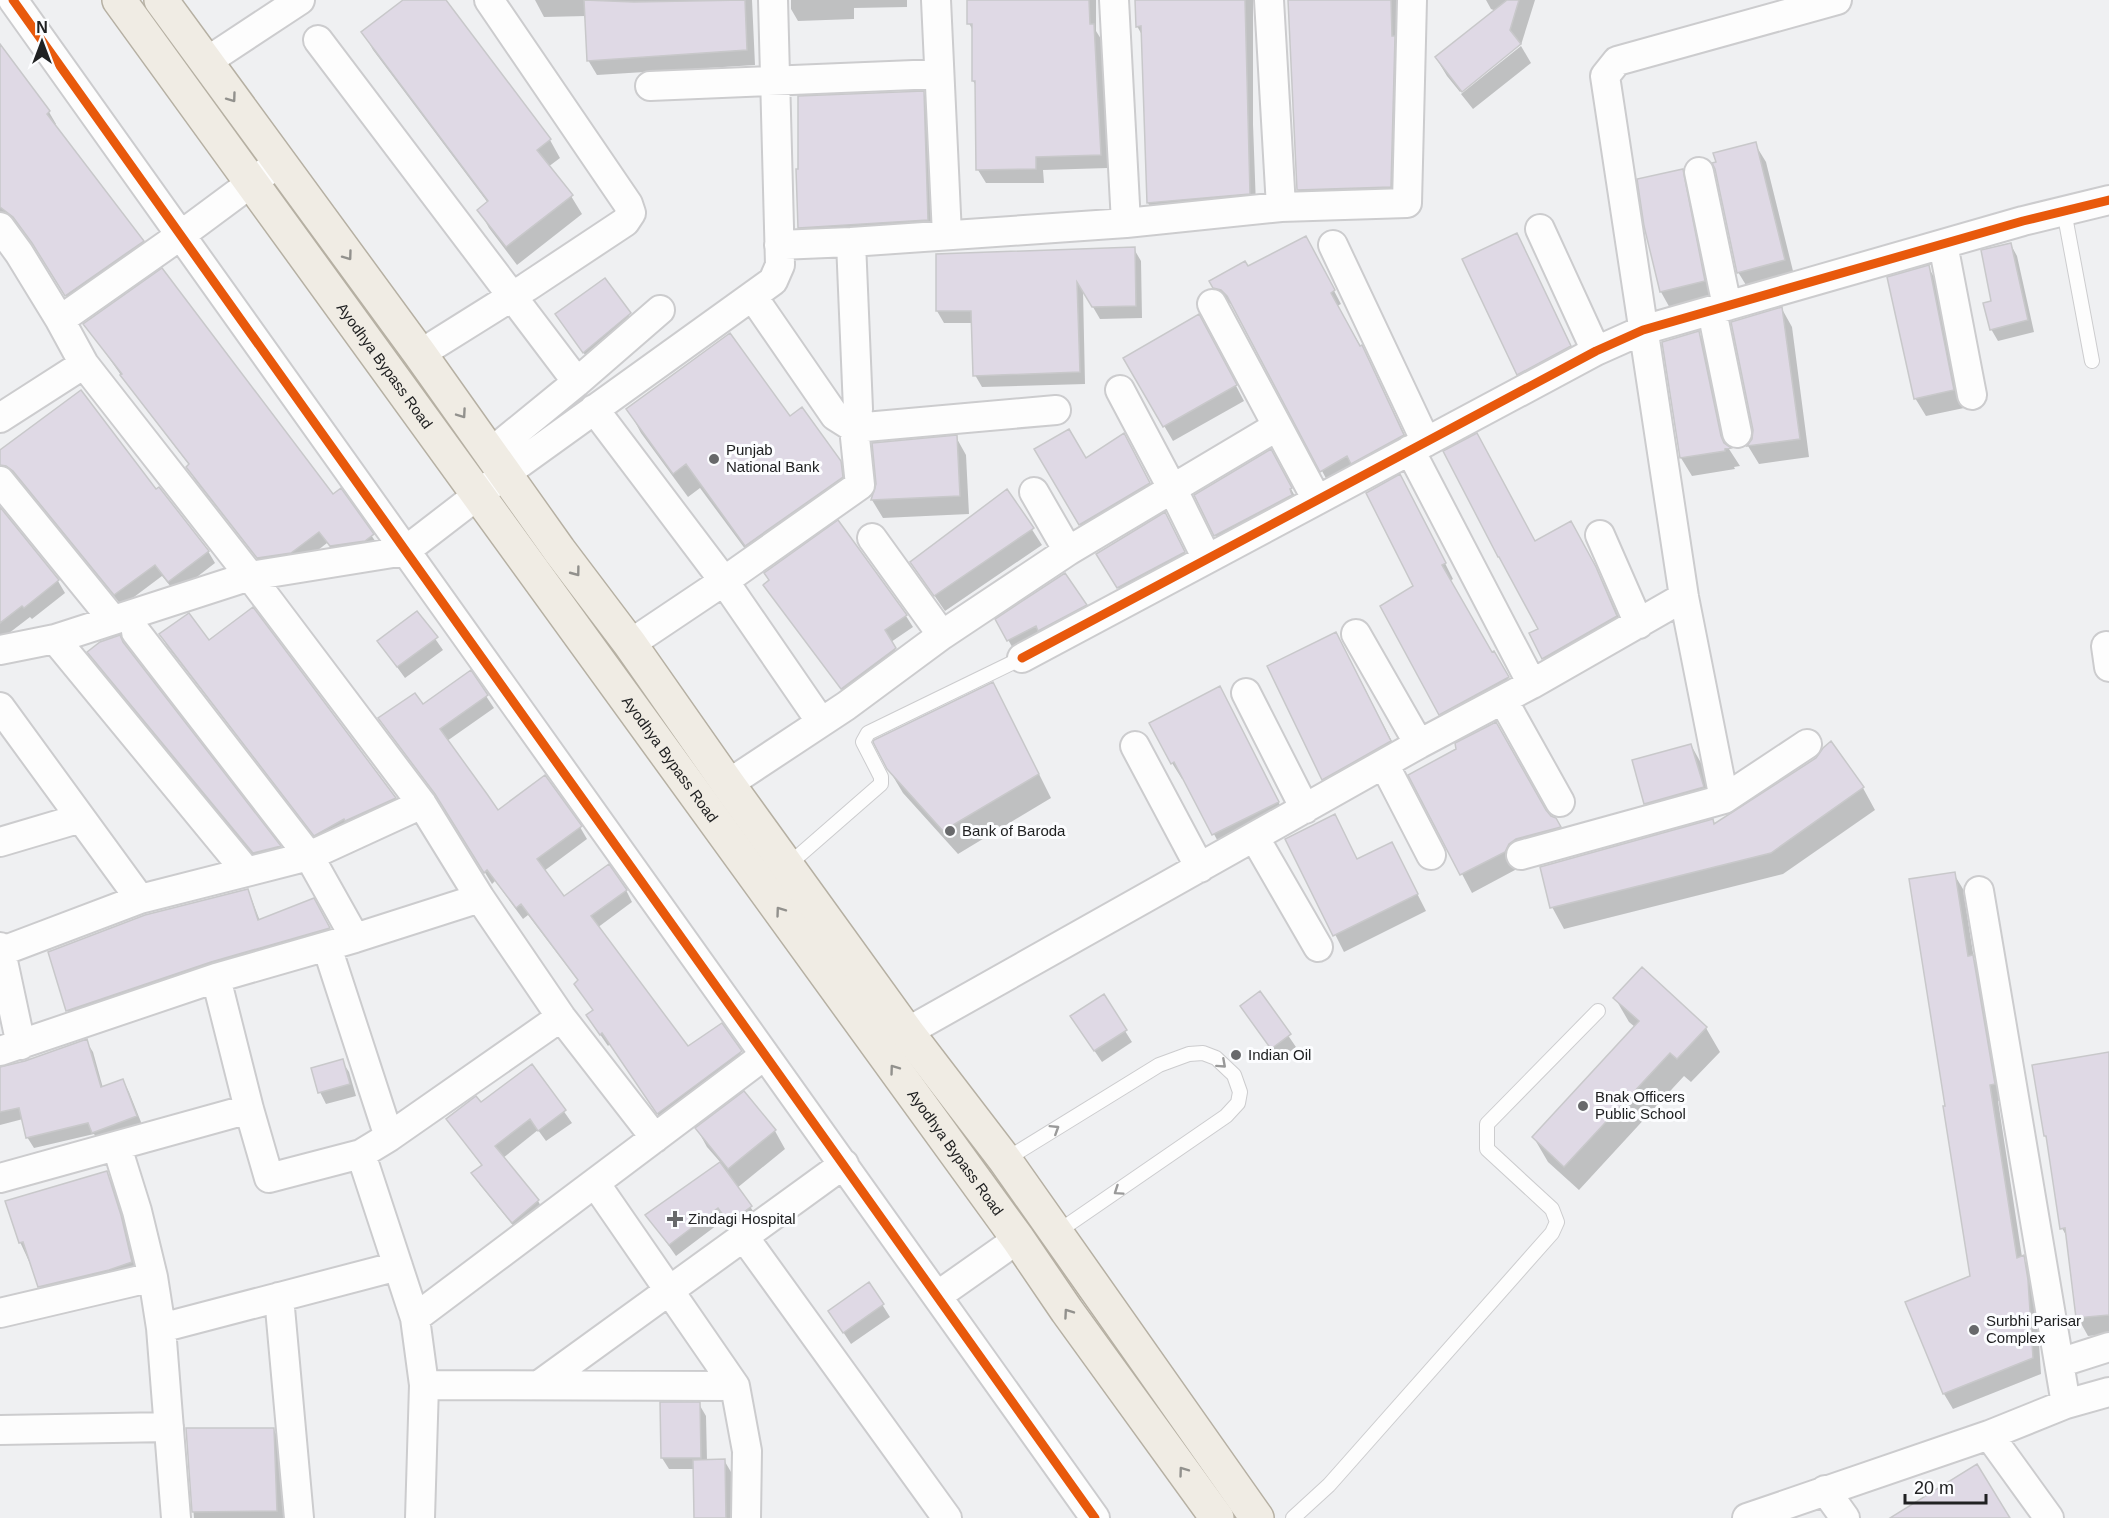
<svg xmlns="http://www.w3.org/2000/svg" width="2109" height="1518" viewBox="0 0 2109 1518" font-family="Arial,sans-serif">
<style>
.shadow{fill:#0003}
.building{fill:#dfd9e5;stroke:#c8c8ca;stroke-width:1.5}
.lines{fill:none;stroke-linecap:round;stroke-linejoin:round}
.lane-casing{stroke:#ccccce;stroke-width:16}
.street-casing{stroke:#ccccce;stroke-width:32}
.primary-casing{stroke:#b6b0a3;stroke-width:36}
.lane{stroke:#fdfdfd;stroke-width:14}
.street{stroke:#fdfdfd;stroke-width:28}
.primary{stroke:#f0ece4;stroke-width:33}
.cycleway-casing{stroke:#fcfdff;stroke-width:13}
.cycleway{stroke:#e8590c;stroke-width:9}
.oneway{stroke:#92918d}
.oneway2{stroke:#9a9a9a}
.poi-dot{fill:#68696b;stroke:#fcfdff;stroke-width:2}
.labels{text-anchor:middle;stroke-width:6;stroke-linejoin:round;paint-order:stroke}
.street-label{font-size:15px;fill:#202122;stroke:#fcfdff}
.poi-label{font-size:15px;fill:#202122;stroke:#fcfdff;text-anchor:start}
</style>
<rect width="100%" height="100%" fill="#eff0f2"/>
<path class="shadow" d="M406,0H444L550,140L560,158L548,167L571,196L582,214L517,265L489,228L479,210L488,203L373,50L363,32Z
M535,0H752L755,65L597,75L588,60L586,16L544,17Z
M791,0H907V7L854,8V19L798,21L791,9Z
M968,0H1096V31L1101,39L1108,168L1043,170L1044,183H986L978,170L977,87L973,81V31L969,23Z
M1137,0H1253V124L1256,206L1156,215L1148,203L1142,35L1137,26Z
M1289,0H1398L1400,91L1397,200L1305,202L1298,190Z
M1486,0H1535L1521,45V43L1460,92L1447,76L1436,58L1496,11L1491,9Z
M0,45L49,112L56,124L54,125L143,242L150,253L73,307L42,256L22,229L14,223L0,224Z
M1521,46L1531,63L1473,109L1461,94Z
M923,93L931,107L936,234L808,242L799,227Z
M1755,144L1766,162L1795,279L1749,290L1738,272L1717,163Z
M1682,171L1693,189L1714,299L1671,310L1661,292Z
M1517,235L1580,364L1529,392L1518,374Z
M2011,245L2017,256L2034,332L1998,341L1991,329L1993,302Z
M1134,249L1141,261L1142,318L1100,319L1083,290L1085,384L982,387L975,375L973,323H944L937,311V256Z
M1313,251L1341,304L1337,306L1369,360L1411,448L1329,484L1235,308L1230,303L1223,301L1212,282L1248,268Z
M1928,267L1939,285L1964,408L1926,416L1915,398Z
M605,280L636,326L591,363L564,326Z
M1782,309L1792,327L1809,457L1759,464L1748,446L1754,439Z
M85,324L333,496L340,490L380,548L339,559L327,543L299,565L266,570L195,480L188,468L190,466L130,388Z
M1207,331L1244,401L1173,441L1125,359Z
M1699,333L1709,351L1729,449L1740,466L1734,467L1735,469L1692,476L1681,458L1664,343Z
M628,409L790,418L840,462L854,487L760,569L700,488L688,497L641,433Z
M956,437L966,455L969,514L883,518L872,500L878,484Z
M1131,447L1156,495L1087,536L1036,450L1085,460Z
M0,452L156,491L208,551L215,563L176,593L162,576L122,606L21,482L14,477L0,478Z
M1277,463L1297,500L1222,547L1196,496Z
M1007,491L1042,545L945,611L912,563Z
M1409,492L1453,579L1450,581L1491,654L1493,653L1517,694L1449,730L1440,714Z
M0,510L58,581L65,593L32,619L30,617L0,640Z
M1172,526L1191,564L1125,599L1098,554Z
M1579,538L1604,584L1625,631L1552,673L1531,634L1540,630L1535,543Z
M765,585L906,616L913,627L891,642L902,661L849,700Z
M1085,606L1092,617L1015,652L997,620Z
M253,609L395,798L402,810L322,846L167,646L161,635L209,642Z
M417,613L443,650L405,678L378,641Z
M126,648L279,847L286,858L261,865L96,664L89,653Z
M1346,652L1401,759L1333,797L1323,779Z
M470,672L494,708L447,741L498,812L580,827L587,839L544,871L564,898L626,890L632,902L597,928L687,1048L721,1025L748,1064L665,1125L610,1044L608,1046L595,1027L594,1011L576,984L579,982L528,915L523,919L495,881L492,884L444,806L380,718L422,706Z
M1229,704L1287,819L1223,851L1184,778L1182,779L1172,763Z
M1006,708L1051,798L958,854L903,793L888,768Z
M1831,743L1863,788L1875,810L1783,874L1564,929L1552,907L1715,826L1817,759Z
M1691,745L1701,763L1713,806L1656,821L1646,803Z
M1410,775L1545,812L1555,819L1570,845L1519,862L1515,870L1472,893Z
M1287,839L1357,861L1400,860L1426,911L1344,952Z
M1954,874L1963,889L1974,959L1981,972L2003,1100L1998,1101L2022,1257L2032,1273L2036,1297L2041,1374L1953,1409L1944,1394L1907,1303L1971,1277L1947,1107Z
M247,890L252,900L260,921L313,900L334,938L73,1020L68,1011L50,952Z
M1259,993L1296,1047L1279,1060L1249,1018Z
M1615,998L1706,1028L1720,1052L1691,1082L1684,1076L1579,1190L1548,1162L1534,1138L1635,1027L1629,1022Z
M1079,1028L1125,1031L1132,1042L1102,1062Z
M86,1041L93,1052L103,1088L123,1080L129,1092L143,1127L100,1143L94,1134L34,1148L27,1137L23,1119L0,1125V1071Z
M2109,1053V1334L2088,1336L2078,1318L2068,1239L2062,1228L2048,1141L2045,1136Z
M342,1061L349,1072L356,1096L326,1104L320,1092Z
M532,1066L572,1123L546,1141L538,1130L503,1158L538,1201L545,1213L520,1234L480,1185L473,1173L482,1166L448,1120L480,1104Z
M697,1129L775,1131L785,1149L737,1188L758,1218L737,1234L725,1219L676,1256L647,1215L721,1163L707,1147Z
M106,1172L113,1184L127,1229L138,1274L46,1298L20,1242Z
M869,1284L890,1317L851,1344L830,1312Z
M699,1404L706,1416L707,1461L724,1460L731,1472L732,1518H696L695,1469H669L662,1458Z
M187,1429H273L283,1445L285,1518H194Z"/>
<path class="building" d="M403,0H446L551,139L537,150L573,195L506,247L477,210L488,201L361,32Z
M584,0L634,2L745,0L747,50L587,61Z
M967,0H1089L1090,24H1094L1101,155L1036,157V169L976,170L975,81H972V24H967Z
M1135,0H1245L1250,194L1147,203L1141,26L1136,27Z
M1288,0H1391L1392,36H1395L1391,187L1297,190Z
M1507,0H1519L1510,30L1521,44L1462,92L1435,57Z
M0,44L50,111L47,114L144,241L65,296L32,243L13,217L0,207Z
M924,91L928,220L798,228L796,169H798V96Z
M1756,142L1785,260L1737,273L1715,169L1712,163L1716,162L1713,153Z
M1683,169L1705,281L1660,292L1644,226L1637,179Z
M1517,233L1571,346L1517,375L1462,259Z
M1306,236L1335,290L1331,293L1360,346L1362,345L1404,435L1351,464L1347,456L1320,472L1227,296L1221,290L1213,288L1209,281L1245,261L1248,266Z
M2011,243L2028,320L1990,330L1983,303L1991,301L1981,250Z
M1135,247L1136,306L1092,307L1077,282L1080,372L973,376L971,311H936V254Z
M1929,265L1954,390L1914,399L1887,277Z
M162,268L333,494L341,488L374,534L365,541L330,546L319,532L291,553L257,558L186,467L189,464L120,375L122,374L83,324Z
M605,278L631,313L583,353L555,314Z
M1782,307L1800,439L1747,446L1752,439L1753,430L1731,322Z
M1199,314L1237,385L1163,427L1123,358Z
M1699,331L1721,436L1724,443L1731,448L1725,449V451L1680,458L1662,342Z
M730,333L790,416L802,407L841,461L843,477L745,546L686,464L673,474L626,409Z
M81,390L156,489L159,487L209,551L168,582L155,565L114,595L13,471L6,466L0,465V450Z
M1069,429L1086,458L1124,433L1150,483L1079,525L1034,449Z
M1477,433L1535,541L1571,521L1596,567L1617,616L1542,659L1529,633L1538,629L1499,557H1498L1443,451Z
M957,435L960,496L871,500L876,484L872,443Z
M1271,449L1292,488L1290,489L1292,495L1214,536L1194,495Z
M1400,474L1446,563L1442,565L1492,652L1494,651L1509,677L1439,715L1380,606L1413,586L1366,493Z
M1007,489L1034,528L934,596L910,562Z
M0,507L59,580L24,608L22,606L0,623Z
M1165,512L1185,552L1117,588L1096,554Z
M838,520L907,615L885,630L896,648L841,689L763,585L769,580L764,573Z
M1065,573L1087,605L1038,631L1036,626L1007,641L995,619Z
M253,607L396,798L345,821L344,819L314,836L159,634L189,613L209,640Z
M417,611L438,637L397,667L377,641Z
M1336,632L1391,741L1322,780L1267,666Z
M120,635L123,642L281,846L253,853L87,652L100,642Z
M471,670L488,695L440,729L487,794L498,810L545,775L582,826L537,859L564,896L609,864L627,890L591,916L688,1046L722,1023L742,1051L657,1114L602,1033L600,1035L586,1015L593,1010L574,984L578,980L521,904L516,908L487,870L484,873L435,794L378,718L415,693L423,704Z
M993,682L1039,774L943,831L887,769L873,742L874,740Z
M1220,686L1279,802L1212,835L1174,762L1171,764L1149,723Z
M1496,722L1546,810L1551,816L1556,818L1561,827L1516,839L1509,844L1505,852L1460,875L1408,775L1456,749L1455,743Z
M1831,741L1864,787L1771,853L1550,908L1540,867L1713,819L1714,824L1816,758L1823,748Z
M1691,744L1704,787L1644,804L1632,760Z
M1335,814L1357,859L1392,842L1418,894L1333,936L1285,839Z
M1955,872L1968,956L1973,955L1995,1084L1990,1085L2017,1258L2024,1255L2028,1280L2033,1358L1943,1394L1905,1302L1970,1276L1943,1106H1945L1909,879Z
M248,889L258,920L314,898L330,928L211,962L66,1011L48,952L145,915Z
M1642,967L1707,1027L1677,1059L1670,1053L1564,1167L1532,1137L1639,1021L1613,998Z
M1260,991L1291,1034L1271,1049L1240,1006Z
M1104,994L1127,1030L1094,1051L1070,1016Z
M87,1039L101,1087L123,1079L137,1116L92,1133L88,1123L26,1138L19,1108L0,1112V1067L25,1061Z
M2109,1052V1315L2076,1318L2065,1228L2060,1229L2046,1136H2044L2032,1065Z
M343,1059L350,1084L318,1093L311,1068Z
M532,1064L566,1110L538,1131L530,1119L495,1146L539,1200L512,1223L471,1173L482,1165L446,1119L476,1096L481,1102Z
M744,1091L776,1130L728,1169L695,1128Z
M720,1162L752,1206L729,1223L718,1208L669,1245L645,1215Z
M107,1171L121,1215L132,1262L109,1270L38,1287L23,1242L19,1243L5,1201Z
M869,1282L884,1304L843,1333L828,1311Z
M660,1402H700L701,1458H661Z
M186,1428H274L277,1511L192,1512Z
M725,1459L726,1518H694L693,1460Z
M1977,1464L2010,1518H1890Z"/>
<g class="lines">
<defs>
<path id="lane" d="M2064,211L2092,361
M787,866L881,784V777L863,742L868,733L1022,658
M1005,1160L1159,1065L1189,1054L1203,1053L1216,1058L1234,1075L1240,1092L1238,1103L1226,1116L1056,1233
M1293,1518L1329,1485L1552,1233L1557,1222L1552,1209L1487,1149V1124L1598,1011"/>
<path id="street" d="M13,0L1095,1518
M936,0L947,235
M1114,0L1126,223
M1269,0L1281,207
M318,40L577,382
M206,62L300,0
M650,86L938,74
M1699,172L1727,306
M0,227L19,253L60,320L84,364L250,576L422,804L480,898L561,1017L655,1138
M1540,229L1596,351
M851,242L858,409L854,428L1056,410
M1943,244L1972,395
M779,245L851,242L1126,223L1281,207L1407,203L1412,0
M1333,245L1426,442
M1212,304L1317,500
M1712,311L1737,433
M60,320L181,235L270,169
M420,354L527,287L625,222L631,213L628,204L489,0
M1120,390L1172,488L1207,559
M594,409L724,581L821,722
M0,418L84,364
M1410,450L1532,684
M490,453L577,382L660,310
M0,481L113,620
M1034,492L1068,551
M1600,535L1639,624
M872,538L942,635
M136,632L309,856L355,938
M1356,634L1419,744
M55,639L246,871
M630,644L724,581L860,485L854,428L835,416L753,297
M2106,646L2109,667
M0,650L55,639L250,576L405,551L505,474L773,281L780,265L773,0
M1022,658L1596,351L1643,330L2023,221L2109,200
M1246,693L1305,809
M1503,700L1560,802
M0,707L140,899
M1135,746L1200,868
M1384,764L1431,855
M728,784L846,706L942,635L1068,551L1276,427
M1724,799L1684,597L1605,76L1617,61L1837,0
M1255,838L1318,947
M0,842L81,818
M1521,855L1724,799L1807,744
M1979,891L2066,1404
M0,947L21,1045
M327,947L389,1137
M0,952L140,899L309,856L422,804
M216,978L249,1109L269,1178L361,1154L389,1137L561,1017
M907,1032L1419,744L1532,684L1684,597
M0,1051L216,978L355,938L480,898
M117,1147L137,1211L153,1277L161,1328L176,1518
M361,1154L415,1318L424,1385L420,1518
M0,1178L249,1109
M595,1183L735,1386L747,1451L746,1518
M744,1237L947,1518
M937,1296L1018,1239
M279,1297L299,1518
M0,1313L153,1277
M415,1318L765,1055
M161,1328L398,1266
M2059,1363L2109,1347
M424,1385L735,1386
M539,1385L844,1164
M0,1430L169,1427
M1989,1435L2049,1518
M1825,1490L1845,1518
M1747,1518L1989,1435L2066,1404L2109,1392"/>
<g id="primary">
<path id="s1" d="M119,0L1018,1239L1067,1311L1217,1518"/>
<path d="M161,0L420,354L559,550L630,644L728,784L907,1032L1005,1160L1257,1518"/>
</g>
</defs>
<use href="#lane" class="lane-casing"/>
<use href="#street" class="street-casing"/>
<use href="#primary" class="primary-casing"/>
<use href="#lane" class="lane"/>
<use href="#street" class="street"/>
<use href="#primary" class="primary"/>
<defs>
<path id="cycleway" d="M13,0L1095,1518
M1022,658L1596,351L1643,330L2023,221L2109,200"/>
</defs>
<use href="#cycleway" class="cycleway-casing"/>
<use href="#cycleway" class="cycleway"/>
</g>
<defs><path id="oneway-chevron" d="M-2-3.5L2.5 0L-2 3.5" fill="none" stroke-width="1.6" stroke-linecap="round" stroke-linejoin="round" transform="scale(1.5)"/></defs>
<g class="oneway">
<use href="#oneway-chevron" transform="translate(232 98) rotate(54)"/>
<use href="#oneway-chevron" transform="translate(348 256) rotate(54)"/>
<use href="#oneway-chevron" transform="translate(462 414) rotate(55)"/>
<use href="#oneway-chevron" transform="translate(576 572) rotate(53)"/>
<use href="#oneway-chevron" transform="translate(780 911) rotate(-126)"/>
<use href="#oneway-chevron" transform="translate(894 1069) rotate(-126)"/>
<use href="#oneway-chevron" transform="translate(1068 1313) rotate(-125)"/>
<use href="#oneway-chevron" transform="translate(1183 1471) rotate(-126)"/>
</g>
<g class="oneway2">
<use href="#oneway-chevron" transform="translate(1222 1064) rotate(42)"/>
<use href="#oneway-chevron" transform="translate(1055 1129) rotate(-32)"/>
<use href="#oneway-chevron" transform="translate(1118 1191) rotate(146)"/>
</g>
<g class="poi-dot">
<circle cx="714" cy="459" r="6"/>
<circle cx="950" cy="831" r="6"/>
<circle cx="1236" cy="1055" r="6"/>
<circle cx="1583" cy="1106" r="6"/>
<path d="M672 1210h6v6h6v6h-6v6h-6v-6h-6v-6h6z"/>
<circle cx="1974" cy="1330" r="6"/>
</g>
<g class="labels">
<g class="street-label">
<text dy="5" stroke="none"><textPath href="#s1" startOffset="452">Ayodhya Bypass Road</textPath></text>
<text dy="5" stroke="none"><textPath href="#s1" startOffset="938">Ayodhya Bypass Road</textPath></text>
<text dy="5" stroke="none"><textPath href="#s1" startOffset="1424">Ayodhya Bypass Road</textPath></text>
</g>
<g class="poi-label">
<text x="726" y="455">Punjab<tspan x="726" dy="17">National Bank</tspan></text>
<text x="962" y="836">Bank of Baroda</text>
<text x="1248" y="1060">Indian Oil</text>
<text x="1595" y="1102">Bnak Officers<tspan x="1595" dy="17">Public School</tspan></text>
<text x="688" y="1224">Zindagi Hospital</text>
<text x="1986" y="1326">Surbhi Parisar<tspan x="1986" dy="17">Complex</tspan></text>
</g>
</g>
<g transform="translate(42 42)" stroke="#fcfdff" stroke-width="4.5" paint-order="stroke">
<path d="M0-4.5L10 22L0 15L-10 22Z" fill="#202122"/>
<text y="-9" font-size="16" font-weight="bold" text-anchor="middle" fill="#202122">N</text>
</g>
<path d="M1905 1494v9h81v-9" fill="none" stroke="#202122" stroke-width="3"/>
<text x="1914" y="1494" font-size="18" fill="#202122" stroke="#fcfdff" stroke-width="4.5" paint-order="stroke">20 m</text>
</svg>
